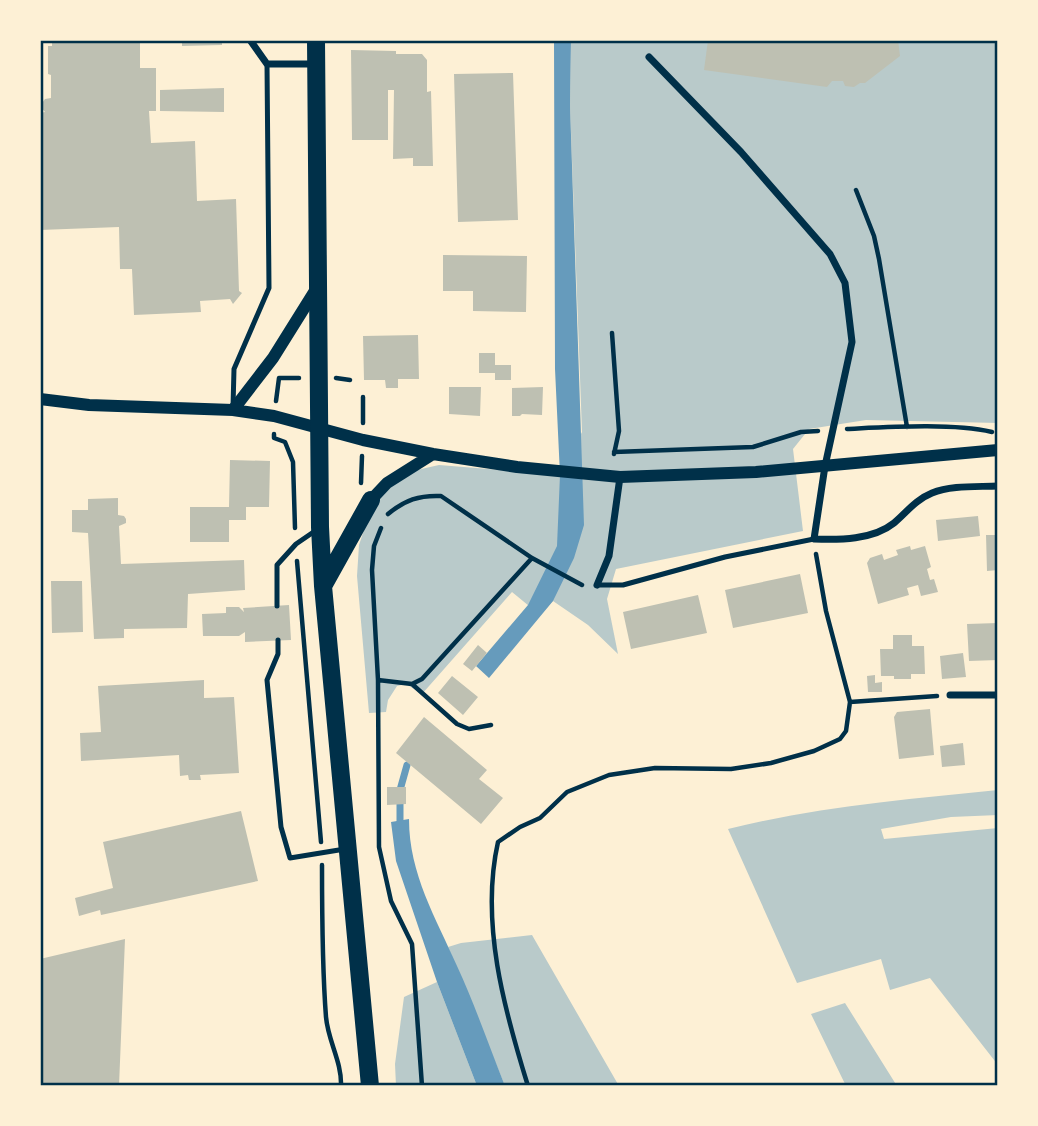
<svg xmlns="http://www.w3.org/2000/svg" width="1038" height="1126" viewBox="0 0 1038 1126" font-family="Jost,sans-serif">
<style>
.green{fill:#b9caca}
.water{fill:#669bbc}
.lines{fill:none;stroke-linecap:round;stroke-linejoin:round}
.stream{stroke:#669bbc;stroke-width:7}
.building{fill:#bec0b2}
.path{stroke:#003049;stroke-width:4.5}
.service{stroke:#003049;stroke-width:5}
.minor{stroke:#003049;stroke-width:7}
.tertiary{stroke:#003049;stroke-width:12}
.primary{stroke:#003049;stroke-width:18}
.neatline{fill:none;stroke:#003049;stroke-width:2.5}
</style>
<rect width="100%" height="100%" fill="#fdf0d5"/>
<path class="green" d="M571,40H998V423L866,420L809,429L793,449L803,531L616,569L607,599L618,654L588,625L553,601L540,615L512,592L422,694L406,684L397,686L388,700L386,712L369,713L357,576L359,545L369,515L383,494L397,480L417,470L439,465L560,475L582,432L570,105Z
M998,790V815L951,817L881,829L884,839L998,828V1065L930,978L890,990L881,959L797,983L728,829C816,807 908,799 998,790Z
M532,935L619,1086H505L448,947L461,943Z
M437,982L477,1086H396L395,1064L404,997Z
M845,1003L897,1086H846L811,1014Z"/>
<path class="water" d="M554,40H571L570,105L584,525L574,558L553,601L489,678L476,666L528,605L557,546L560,475L555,369Z
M409,819C409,874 436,918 457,966C475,1005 489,1046 505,1086H477L437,982L396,861L391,822Z"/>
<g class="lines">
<path class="stream" d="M400,829V790L407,765"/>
</g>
<path class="building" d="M52,40H140V68H156V111H149L151,143L195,141L197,201L236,199L239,291L242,293L233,304L230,299L200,301L201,312L134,315L132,269H120L119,227L40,230V113L45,112L40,106L45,99L51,98V75L48,74V46H52Z
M182,40H222V45L182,46Z
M708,40H898L900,56L865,83H860L854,87L845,86L843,81H832L827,87L704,70Z
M351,50L396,51V54H422L427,60V92L431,91L433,166H413V158L393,159L394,90H388V140H352Z
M513,73L518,220L458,222L454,74Z
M224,88V112L160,111V90Z
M443,255L527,256L526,312L473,311V291H443Z
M418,335L419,379H398V388H386L385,380H364L363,336Z
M479,353H495V365H511V380H495V373H479Z
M449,387H481L480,416L449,414Z
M543,387L542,415L522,414L520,416H512V388Z
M230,460L270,461L269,507H246V520H229V542H190V507H229Z
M118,498V515L124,516L126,519V523L119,526L121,564L244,560L245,590L188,594L187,628L124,629V638L94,639L88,533L72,532V510H88V499Z
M978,516L980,536L938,541L936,520Z
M986,535H998V570L987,571Z
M910,546L911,550L925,546L931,567L927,569L930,580L934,579L938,592L921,596L918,585L907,588L909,595L878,604L867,563L870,558L882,554L884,560L898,555L896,550Z
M800,574L808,613L733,628L725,590Z
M51,581H82L83,632L52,633Z
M698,595L707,633L631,649L623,612Z
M289,605L291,640L245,642V632L239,636H203L202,614L226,613V607H239L244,612L243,608Z
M998,623V660L969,661L967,624Z
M893,635H912V646H924L925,674H911V679H894V676H881L880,649H893Z
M478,645L487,653L472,671L463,664Z
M963,653L966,677L942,679L940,656Z
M875,675V683L882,682V692H868L867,676Z
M452,676L478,697L463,715L438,693Z
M204,680V698L234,697L239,773L200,775L201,780H189L188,775L180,776L179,755L81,761L80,733L101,732L98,686Z
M930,709L934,755L899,759L894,717L897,712Z
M424,717L487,770L479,779L503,798L481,824L396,753Z
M963,743L965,765L942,767L940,746Z
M387,787H406V804L387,805Z
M241,811L258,881L101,915L100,910L79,916L75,898L113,888L103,842Z
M125,939L119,1086H40V959Z"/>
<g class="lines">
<path class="path" d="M856,190L874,236L879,259L907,427
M612,333L619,431L614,454
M280,378H299
M336,378L350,380
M363,397V423
M276,401L279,378
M847,429C890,427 952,423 992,432
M274,434V438L285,442L293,462L295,528
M614,452L753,447L801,432L818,431
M361,483L362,456
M388,514C405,500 419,495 441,496L532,558L582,585
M381,528L374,546L372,570L378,680L379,847L391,901L412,944L422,1086
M297,561L321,842
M378,680L412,684L457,724L469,729L491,725
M412,684L422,679L532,558
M850,702L937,696
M322,865C322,916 322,966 326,1017C328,1041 342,1062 341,1086
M528,1086C504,1009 480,922 498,842L520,827L540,818L567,792L609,775L655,768L731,769L771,763L814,751L840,739L846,731L850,702L826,611L816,554"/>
<path class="service" d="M233,407L234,369L269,288L267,64
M597,585H623L725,557L814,539
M277,606V565L296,544L315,531
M278,640V654L267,680L281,827L290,858L345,849"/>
<path class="minor" d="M250,40L267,64H315
M649,57L741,152L830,254L845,283L852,342L825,466L814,539C839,540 873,540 894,523C907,512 915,500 932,493C951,485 977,487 998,486
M597,585L609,556L620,477
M950,695H998"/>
<path class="tertiary" d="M40,399L89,405L233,410L274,416L363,440L433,454L517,467L620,477L756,472L998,450
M233,410L273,358L318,286
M371,500L387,483L433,454"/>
<path class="primary" d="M316,40L320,527L323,586L370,1086
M323,586L371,500"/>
</g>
<rect width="1038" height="1126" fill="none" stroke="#fdf0d5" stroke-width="84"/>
<rect x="42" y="42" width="954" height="1042" class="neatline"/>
</svg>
